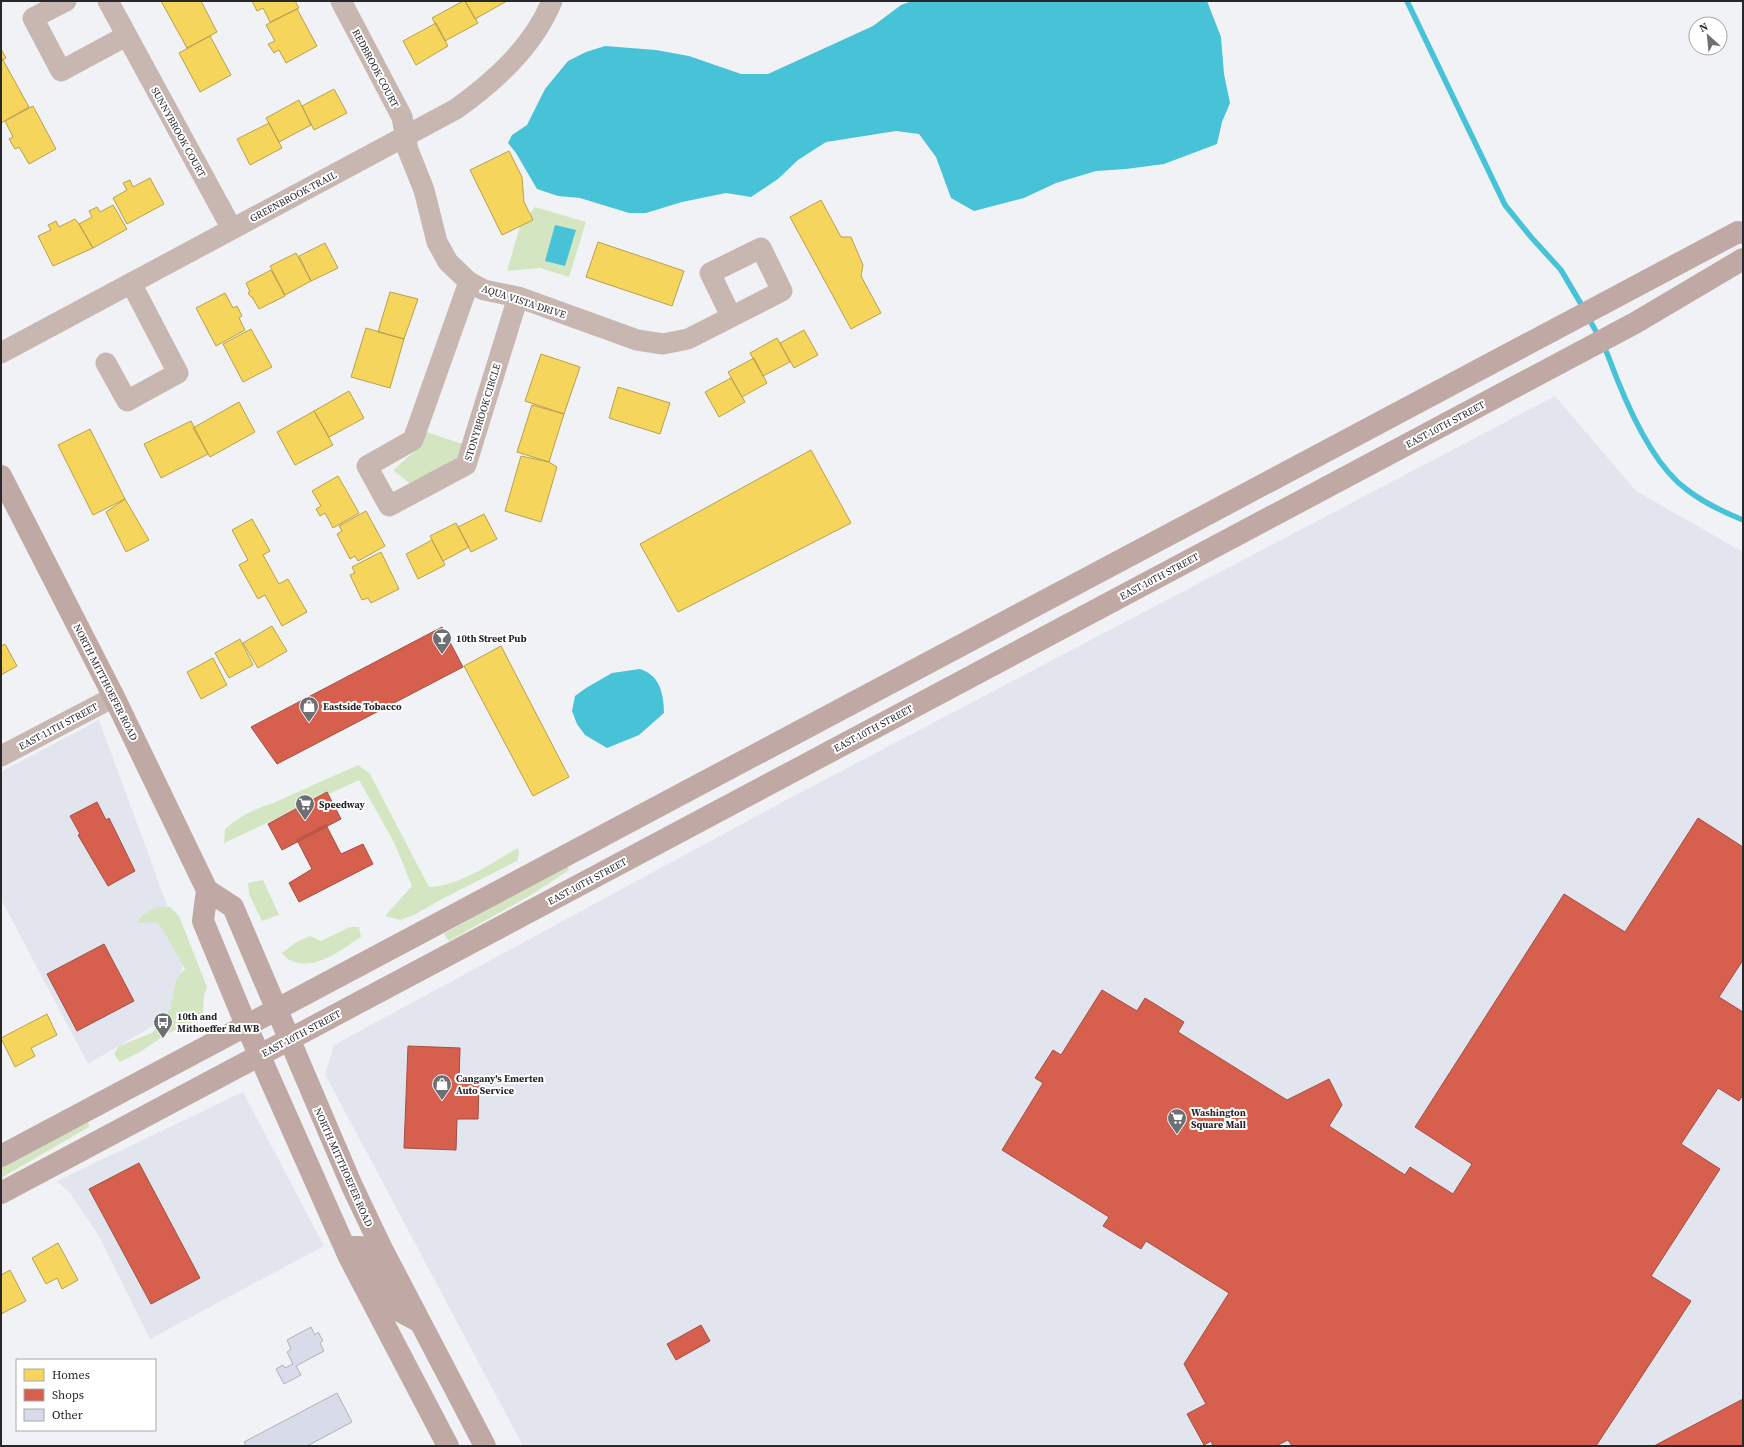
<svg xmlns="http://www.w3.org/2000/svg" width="1744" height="1447" viewBox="0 0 1744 1447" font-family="'Source Serif 4',serif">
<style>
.built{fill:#e2e4ee}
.green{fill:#d4e6c1}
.water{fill:#48c2d6}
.homes{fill:#f6d55c;stroke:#b8a14d}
.shops{fill:#d6604d;stroke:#a24f43}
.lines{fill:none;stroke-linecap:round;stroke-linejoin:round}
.stream{stroke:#48c2d6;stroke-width:5.5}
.building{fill:#d8dbe9;stroke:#b1b2b5}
.street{stroke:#c8b6b1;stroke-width:21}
.secondary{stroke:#c0a9a4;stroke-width:22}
.labels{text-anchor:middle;stroke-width:4;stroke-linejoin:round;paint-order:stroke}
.street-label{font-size:10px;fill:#28282b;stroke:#fff}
.poi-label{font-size:10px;font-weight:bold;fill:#28282b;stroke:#fff;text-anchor:start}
</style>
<rect width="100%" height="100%" fill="#f1f2f6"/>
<path class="built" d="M1555,396L1636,491L1743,552V1446H523L325,1074L334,1045L790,798Z
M99,720L185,954L173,1014L88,1064L1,899V772Z
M243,1092L324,1246L150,1339L99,1236L70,1193L57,1181Z"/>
<path class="green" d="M535,207L586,222L569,277L540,268L507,271L520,226Z
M426,432L463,444L464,451L428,485L410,484L393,470L421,446Z
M358,765L370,774L429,887C458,887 493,862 518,848L519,854L517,861L442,899L414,915L400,920L385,916L412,886L394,842L359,780L224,843L225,829C239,817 253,809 271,804Z
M567,865L569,870L531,895L449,941L444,934Z
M263,880L279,915L262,921L249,894L248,883Z
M158,907H170L179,916L207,987L204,996L203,1012L190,1025L168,1033L140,1052L120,1062L114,1054L119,1046L152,1033L165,1017L170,1009L176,980L185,969L162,928L156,922L136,923L144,914Z
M350,927H359L361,937C342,949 316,971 292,961C288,960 285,956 282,953L295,943L310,936L321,941Z
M88,1119L89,1127L1,1178V1166Z"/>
<path class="water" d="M912,1H1207L1221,37L1224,74L1230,103L1222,122L1217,144L1164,164L1126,169L1096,171L1056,183L1024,198L974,211L951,198L936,157L919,134L896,131L826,142L798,160L778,179L751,197L726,193L682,202L646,213H629L580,198L558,196L537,189L516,153L508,143L512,135L527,125L545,89L568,61L586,52L605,46L656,50L689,56L741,74H768L873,26L901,5Z
M555,225L576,230L565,266L545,261Z
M640,669C643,670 648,672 651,675C662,683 664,701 664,713L639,735L607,748L585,735L577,724L572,711L575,696L586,688L612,673Z"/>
<path class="homes" d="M161,1H201L217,32L187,48Z
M252,1H295L299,8L270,22L263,8L257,11Z
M463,1H465L478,23L445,41L432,18Z
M465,1H507L475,19Z
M297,9L317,46L286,63L279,50L274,53L268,44L275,41L266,25Z
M436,23L448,46L416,65L403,41Z
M210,36L231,75L200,92L179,53Z
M1,49L6,58L1,61Z
M3,60L29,107L1,123V61Z
M334,89L347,113L314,130L302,106Z
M299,100L311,125L279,142L266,118Z
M33,106L56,149L29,164L19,147L15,149L9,139L13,137L5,121Z
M269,123L282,148L250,165L237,139Z
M509,151L522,177L524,202L533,220L502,235L470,170Z
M150,178L164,204L127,224L113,198L127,190L123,183L130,180L133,187Z
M821,200L841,237H851L863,265L861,276L881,313L851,329L790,217Z
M113,205L127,229L93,248L79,224L92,217L89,211L97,207L100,212Z
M75,219L79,224L93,248L53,266L38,236L51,230L48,225L56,221L59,227Z
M598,242L684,271L672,306L586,277Z
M325,243L338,268L311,281L299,256Z
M296,253L311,281L285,295L270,266Z
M271,270L285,296L259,309L252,297H251L248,293L250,292L246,283Z
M390,292L418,299L404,339L378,332Z
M225,293L233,308L237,306L242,316L239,318L245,330L216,346L196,308Z
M366,328L404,339L390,388L351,377Z
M251,329L272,367L243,382L223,344Z
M804,330L818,355L794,368L780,343Z
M777,338L790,362L763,376L750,353Z
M541,354L580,367L564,414L525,401Z
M754,358L767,383L742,397L728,372Z
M731,378L745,402L719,417L705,392Z
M618,387L670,403L660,434L609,418Z
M349,391L364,418L329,437L314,411Z
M239,402L255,432L210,457L193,428Z
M532,405L564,414L549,462L517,452Z
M314,411L333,445L295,465L277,432Z
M191,421L208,454L161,478L144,444Z
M90,429L125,499L93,515L58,445Z
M811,450L851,523L678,612L640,544Z
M521,456L549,462L557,467L541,522L505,511Z
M338,476L359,513L333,528L325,513L320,516L316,509L321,506L312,491Z
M125,499L149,540L126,552L106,512Z
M366,511L385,546L358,561L355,556L350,559L337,534L342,531L339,526Z
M484,514L497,539L471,552L458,527Z
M252,519L270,551L263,555L279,584L288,579L307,612L282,626L265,595L258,599L239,565L248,560L232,530Z
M456,523L469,547L443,561L430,536Z
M432,540L445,565L418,579L406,554Z
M381,552L399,589L371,603L368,598L362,600L350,575L355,573L352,567Z
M272,626L287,651L258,668L243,643Z
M240,639L253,665L229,678L215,653Z
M5,644L17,666L1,675V646Z
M501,646L569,777L533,796L464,666Z
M213,658L227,685L201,699L187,672Z
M47,1014L57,1035L31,1048L35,1056L15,1067L1,1038Z
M58,1243L78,1280L62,1289L57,1278L46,1284L32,1258Z
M10,1270L26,1301L1,1314V1275Z"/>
<path class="shops" d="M442,627L463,667L277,764L251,727Z
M327,792L341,819L282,850L268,824Z
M97,802L106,820L109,818L135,871L108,886L78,835L80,834L70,816Z
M1698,818L1743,847V960L1719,997L1743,1012V1095L1739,1101L1718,1088L1681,1144L1720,1169L1651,1276L1691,1301L1596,1446H1292L1288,1440L1276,1446H1213L1211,1441L1204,1445L1187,1414L1206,1404L1184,1364L1229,1293L1146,1241L1141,1249L1103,1226L1109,1217L1002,1150L1043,1083L1035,1078L1053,1050L1061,1055L1102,990L1137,1011L1145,998L1184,1022L1178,1032L1287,1100L1329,1079L1342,1105L1329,1126L1405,1175L1410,1167L1453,1194L1472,1164L1415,1127L1564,894L1625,932Z
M326,825L341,854L363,844L373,864L299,902L289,883L312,869L297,840Z
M104,944L134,1001L77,1031L47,974Z
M408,1046L460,1048L459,1082L479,1083L478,1119H457L456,1150L404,1148Z
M139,1163L200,1278L151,1304L89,1189Z
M701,1325L710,1341L676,1360L667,1344Z
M1743,1399V1446H1654Z"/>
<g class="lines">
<path class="stream" d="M1407,1L1505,205L1531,237L1561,270L1584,309
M1588,317L1599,337
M1603,345C1609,356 1612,367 1617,379C1631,414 1656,467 1686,489C1704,503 1723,512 1743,520"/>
</g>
<path class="building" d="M311,1327L315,1335L318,1332L323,1341L320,1343L324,1351L296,1366L301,1375L284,1384L276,1369L283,1365L285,1368L293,1364L287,1352L291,1349L287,1340Z
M337,1393L352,1422L307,1446H246L244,1442Z"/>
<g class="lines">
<path class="street" d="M66,1L33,18L61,71L126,36
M108,1L232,229
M341,1L402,117L408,150L424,190L437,242L448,262L469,282L484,290L518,297L637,340L663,344L688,339L782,291L761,248L710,273L731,316
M469,282L413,440L367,466L389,506L466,465L518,297
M1,353L456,109C495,81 533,47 552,1
M106,363L127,401L178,373L131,283
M1,756L114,697"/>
<path class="secondary" d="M1,476L114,697L207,890L233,907L352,1186L381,1247L485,1446
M207,890L203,921L246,1025L349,1257L448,1446
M1,1156L1738,232L1743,233
M1,1193L1635,323L1743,259
M346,1250L352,1247H360L366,1253L396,1309L420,1322"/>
</g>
<defs>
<symbol id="bar-pin" viewBox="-11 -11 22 30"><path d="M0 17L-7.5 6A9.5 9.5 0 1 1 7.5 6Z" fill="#6e6f72" stroke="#fff"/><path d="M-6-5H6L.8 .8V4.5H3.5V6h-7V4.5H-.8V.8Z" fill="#fff"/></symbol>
<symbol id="shop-pin" viewBox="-11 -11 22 30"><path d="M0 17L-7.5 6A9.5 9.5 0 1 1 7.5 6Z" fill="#6e6f72" stroke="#fff"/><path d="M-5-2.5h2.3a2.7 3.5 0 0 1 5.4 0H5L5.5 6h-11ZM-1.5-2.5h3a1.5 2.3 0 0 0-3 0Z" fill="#fff"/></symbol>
<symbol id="supermarket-pin" viewBox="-11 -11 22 30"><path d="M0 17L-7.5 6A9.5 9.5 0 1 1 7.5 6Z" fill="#6e6f72" stroke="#fff"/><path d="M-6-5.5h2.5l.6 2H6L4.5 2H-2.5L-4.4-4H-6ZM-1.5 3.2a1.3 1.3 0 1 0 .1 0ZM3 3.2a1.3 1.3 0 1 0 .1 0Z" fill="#fff"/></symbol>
<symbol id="bus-pin" viewBox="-11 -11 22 30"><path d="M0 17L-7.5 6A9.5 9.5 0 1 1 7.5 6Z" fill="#6e6f72" stroke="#fff"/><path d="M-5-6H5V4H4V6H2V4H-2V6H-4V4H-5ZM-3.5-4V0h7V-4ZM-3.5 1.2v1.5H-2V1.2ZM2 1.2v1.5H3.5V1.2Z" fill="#fff"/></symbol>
</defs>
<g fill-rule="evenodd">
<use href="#bar-pin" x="431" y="627" width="22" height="30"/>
<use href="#shop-pin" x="298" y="695" width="22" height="30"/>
<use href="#supermarket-pin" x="294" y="793" width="22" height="30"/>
<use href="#bus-pin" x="152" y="1011" width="22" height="30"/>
<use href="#shop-pin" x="431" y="1073" width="22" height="30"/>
<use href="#supermarket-pin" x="1166" y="1107" width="22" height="30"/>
</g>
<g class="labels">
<g class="street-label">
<text transform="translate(376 68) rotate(62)" y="4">REDBROOK COURT</text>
<text transform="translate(179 132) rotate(61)" y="4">SUNNYBROOK COURT</text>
<text transform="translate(293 196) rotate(-28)" y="4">GREENBROOK TRAIL</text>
<text transform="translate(524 301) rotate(18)" y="4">AQUA VISTA DRIVE</text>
<text transform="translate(482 412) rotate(-73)" y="4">STONYBROOK CIRCLE</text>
<text transform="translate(1445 424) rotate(-28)" y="4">EAST 10TH STREET</text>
<text transform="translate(1159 576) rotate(-28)" y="4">EAST 10TH STREET</text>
<text transform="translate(106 682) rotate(63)" y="4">NORTH MITTHOEFER ROAD</text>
<text transform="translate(58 726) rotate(-28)" y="4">EAST 11TH STREET</text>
<text transform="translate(873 728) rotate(-28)" y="4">EAST 10TH STREET</text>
<text transform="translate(587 881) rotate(-28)" y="4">EAST 10TH STREET</text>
<text transform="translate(301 1033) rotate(-28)" y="4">EAST 10TH STREET</text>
<text transform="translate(344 1167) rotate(66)" y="4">NORTH MITTHOEFER ROAD</text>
</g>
<g class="poi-label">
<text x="456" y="642">10th Street Pub</text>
<text x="323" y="710">Eastside Tobacco</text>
<text x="319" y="808">Speedway</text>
<text x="177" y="1020">10th and<tspan x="177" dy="12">Mithoeffer Rd WB</tspan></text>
<text x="456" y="1082">Cangany's Emerten<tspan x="456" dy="12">Auto Service</tspan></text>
<text x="1191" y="1116">Washington<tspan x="1191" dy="12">Square Mall</tspan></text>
</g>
</g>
<rect width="1744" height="1447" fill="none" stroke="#28282b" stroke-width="4"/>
<rect x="16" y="1359" width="140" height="72" fill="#ffffff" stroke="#a9a9aa"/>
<rect x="24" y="1369" width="20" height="12" fill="#f6d55c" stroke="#a9a9aa"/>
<text x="52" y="1379" font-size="12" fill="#28282b">Homes</text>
<rect x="24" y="1389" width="20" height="12" fill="#d6604d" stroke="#a9a9aa"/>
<text x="52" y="1399" font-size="12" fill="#28282b">Shops</text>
<rect x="24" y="1409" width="20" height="12" fill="#d8dbe9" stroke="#a9a9aa"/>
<text x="52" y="1419" font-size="12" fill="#28282b">Other</text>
<g transform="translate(1708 36) rotate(333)"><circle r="19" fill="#ffffff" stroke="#a9a9aa"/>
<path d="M0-3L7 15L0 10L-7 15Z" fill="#6e6f72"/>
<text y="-6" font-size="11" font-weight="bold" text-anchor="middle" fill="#28282b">N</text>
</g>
</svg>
